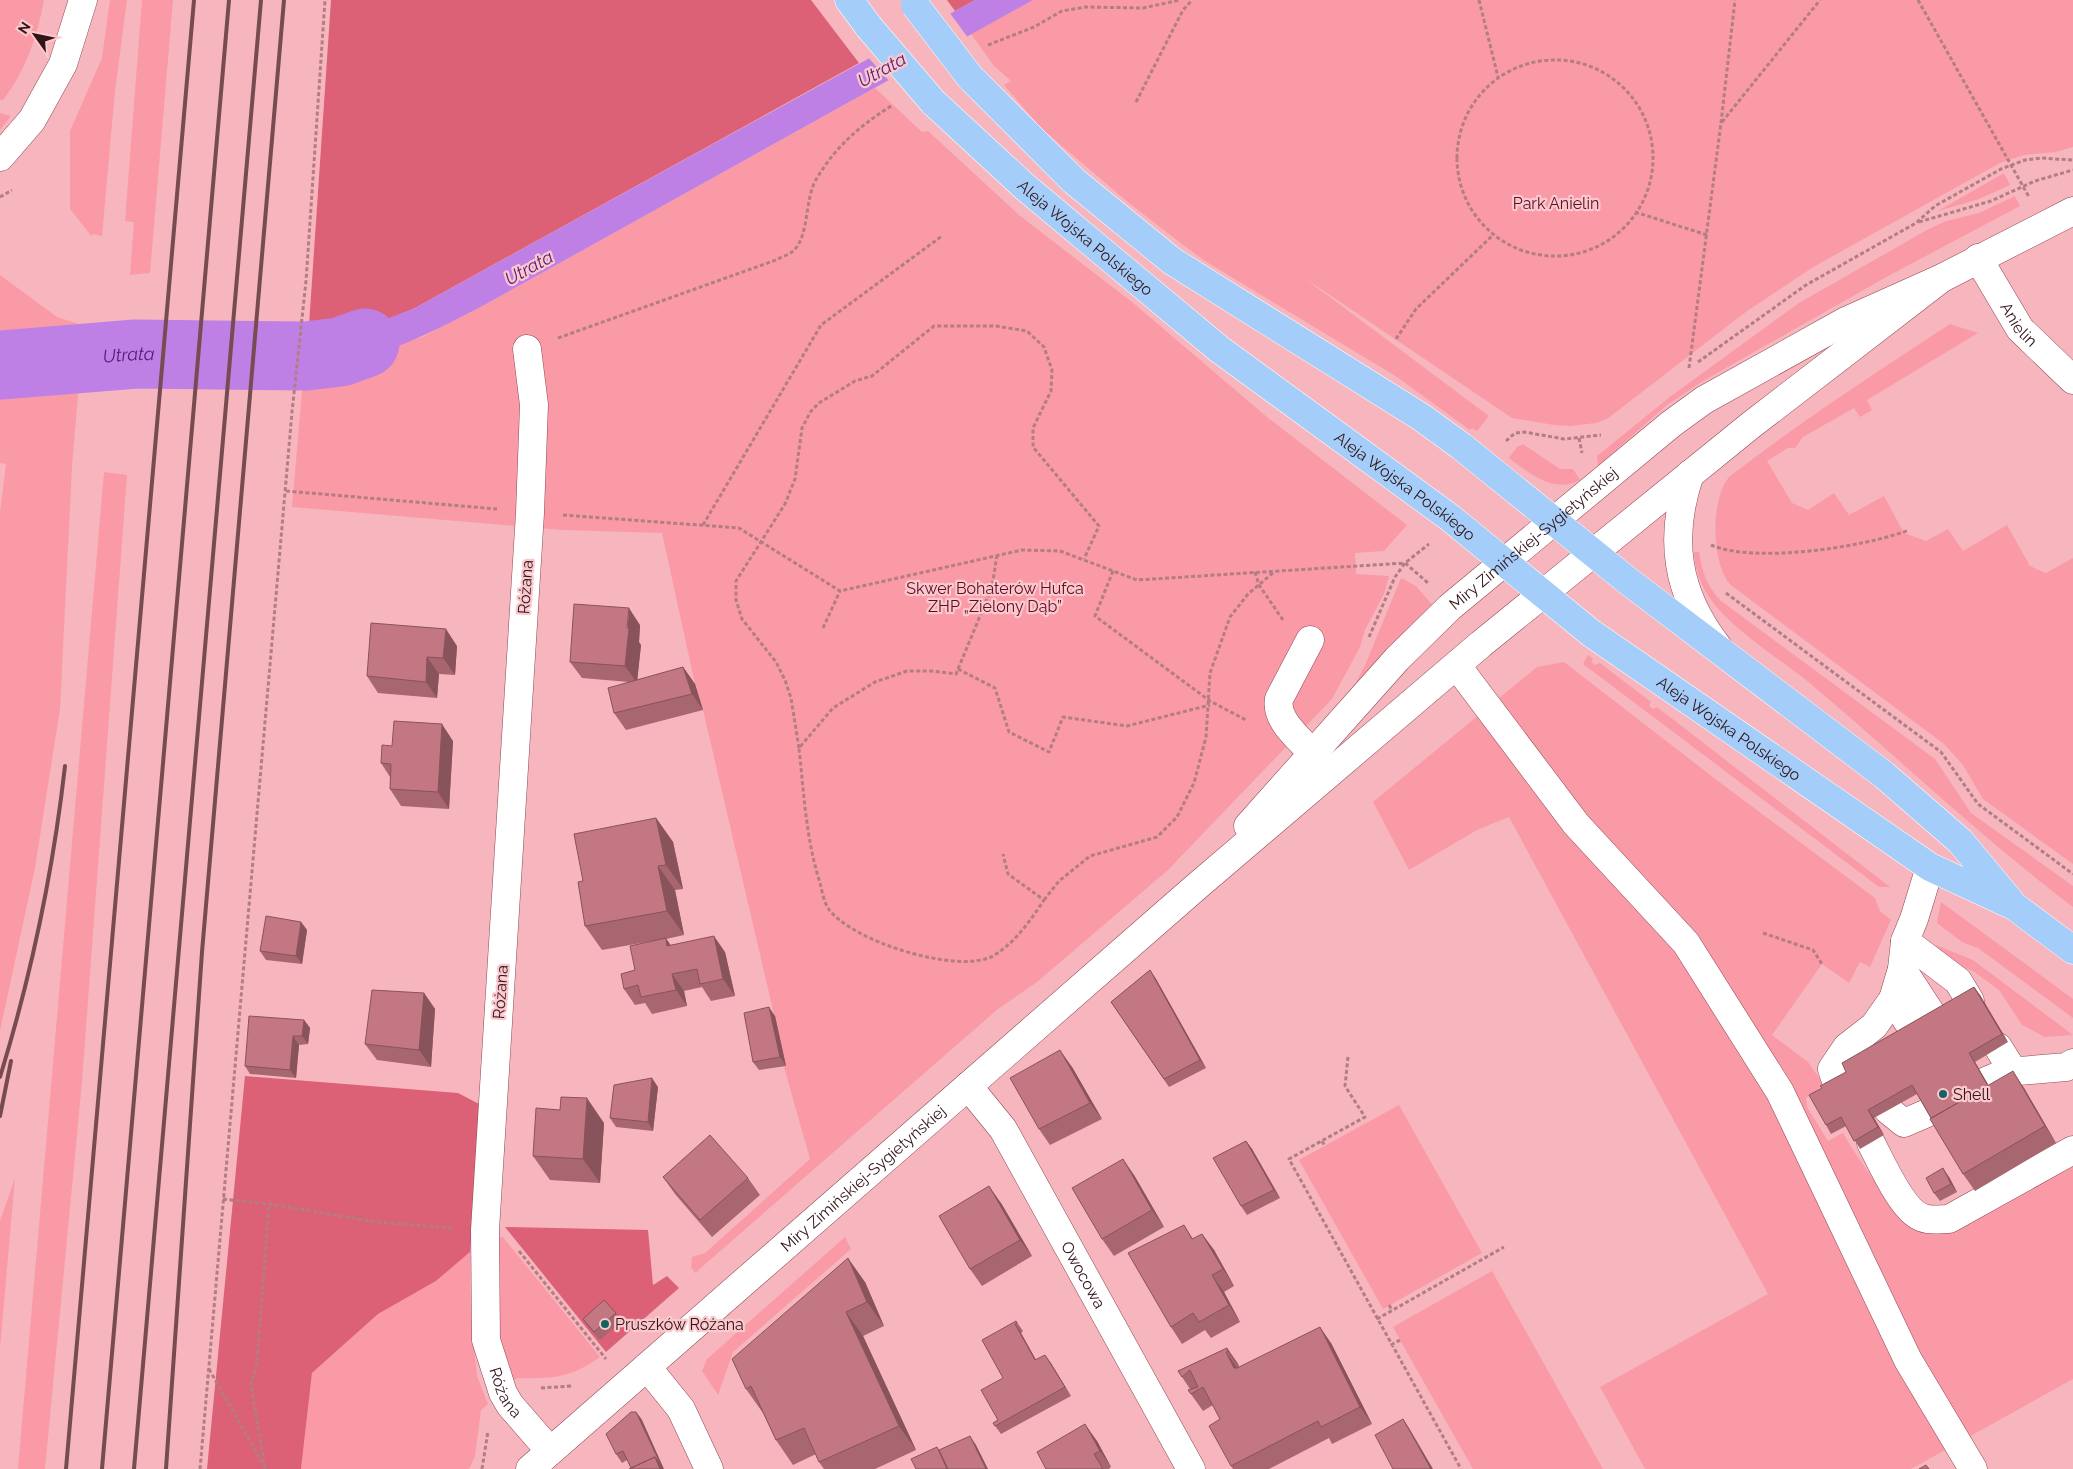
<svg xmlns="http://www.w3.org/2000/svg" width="2073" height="1469" viewBox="0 0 2073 1469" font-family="Raleway,sans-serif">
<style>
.green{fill:#fa9aa7}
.forest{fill:#dc6177}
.water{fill:#be80e5}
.pier{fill:#f7b6bd}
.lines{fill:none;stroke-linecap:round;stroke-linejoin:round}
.river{stroke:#be80e5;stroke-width:69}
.minor-casing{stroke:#8d4752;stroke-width:29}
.major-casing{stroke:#fff;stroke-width:29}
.path{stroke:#b27d83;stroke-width:3;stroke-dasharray:4 2.5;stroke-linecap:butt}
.minor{stroke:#fff;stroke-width:28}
.major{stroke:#a4cdf9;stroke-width:28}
.rail{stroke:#764c51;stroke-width:4}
.major-bridge-casing{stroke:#fff;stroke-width:29;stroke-linecap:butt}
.major-bridge{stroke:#a4cdf9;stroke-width:28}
.wall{fill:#a86670}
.shaded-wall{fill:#88535b}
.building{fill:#c37782;stroke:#88535b}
.poi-dot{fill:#156361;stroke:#fac8cd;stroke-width:2}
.labels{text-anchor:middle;stroke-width:4.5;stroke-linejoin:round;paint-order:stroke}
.park-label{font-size:16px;fill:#5c0d23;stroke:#fac8cd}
.street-label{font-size:16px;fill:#311418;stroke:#fac8cd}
.poi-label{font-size:16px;fill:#311418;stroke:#fac8cd;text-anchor:start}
.water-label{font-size:18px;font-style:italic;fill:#561b75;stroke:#fac8cd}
</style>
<rect width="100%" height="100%" fill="#f7b6bd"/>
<path class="green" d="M0,0H44C38,34 25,73 3,100H0Z
M110,0H127L115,91L102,236L92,234V237L70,209V131L102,58Z
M142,0H173L150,273L130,275L134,222L125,221Z
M1033,0H2073V147L2056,152L2024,155L2000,163L1815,266L1747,311L1607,419L1596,423L1570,426L1554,425L1512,418L1303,277L1489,416L1477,431L1472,428L1470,430L1397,377L1205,261L1182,244L1129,203L1042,129L1004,85L1011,81L994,66L971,34Z
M875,88L922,132L928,131L1019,215L1132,302L1267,417L1407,525L1384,551L1355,553L1356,574L1389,576L1384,594L1365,630L1360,647L1332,699L1168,870L1037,982L998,1009L695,1273L691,1267L692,1257L705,1253L810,1159L784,1067L786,1066L703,710L695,684L662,533L563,530L292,507L304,368L318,367L422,337L486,304Z
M0,113L11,116L0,130Z
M2004,173L2010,185L1979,199L1938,211Z
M2015,196L2020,206L1890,275L1703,381L1667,405L1598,466L1597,456L1671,396L1799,303L1927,230L1946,221L1979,213Z
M0,275L57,317L82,325L81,343L0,350Z
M1950,324L1978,333L1867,400L1872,410L1860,417L1854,408L1803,437L1795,448H1788L1767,461L1792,503L1808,510L1834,493L1849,515L1884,496L1904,533L1926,541L1948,529L1963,551L2007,525L2030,566L2046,573L2073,558V864L1983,799L1963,765L1944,744L1732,586C1711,567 1710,499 1729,477C1800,422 1875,373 1950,324Z
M80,372L72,467L60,709L35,868L0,1031V512L6,464L0,463V378Z
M1523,444L1560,469H1573L1580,480C1553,494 1530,474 1509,458L1517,447Z
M104,472L127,475L82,1082L45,1469H18Z
M1694,552H1699C1702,572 1707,586 1721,601L1935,759L1971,813L2073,886V907C1984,840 1904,763 1819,691C1787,663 1748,641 1719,610C1705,594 1695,574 1694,552Z
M1401,578L1416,586L1435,608L1346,702L1366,663Z
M1588,655L1593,659L1591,662L1595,665L1600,663L1651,702L1649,706L1653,709L1657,707L1890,887H1879L1583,664Z
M1564,662L1718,781L1875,898L1880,911L1891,920L1870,967L1860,962L1849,983L1822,964L1772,1035L1808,1062L1824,1085L1806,1098L1807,1107L1828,1141L1843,1133C1862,1166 1887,1200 1916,1226L2073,1163V1379L1911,1469H1645L1600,1387L1768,1294L1509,817L1477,830L1409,870L1373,802L1537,667Z
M1941,902L2073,999V1018L1978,948L1962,942L1937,923Z
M1936,945L1973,960L2073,1035L2045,1037L2022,1025L1999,990L1973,971L1958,965L1937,950Z
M1399,1105L1482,1253L1383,1309L1299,1160Z
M15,1178L0,1348V1221Z
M503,1237L600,1357C571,1378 552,1379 517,1378L513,1381L496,1331L495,1238Z
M845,1237L851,1249L733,1352L718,1395L702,1371L707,1359Z
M470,1252L471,1317L477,1376L488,1404L481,1410L475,1456L469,1469H301L312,1373L378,1314L436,1281Z
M1492,1271L1603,1469H1473L1400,1340L1393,1327Z"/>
<path class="forest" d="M331,0H811L859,63L415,308C384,321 342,341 308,340Z
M947,0H975L955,11Z
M245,1076L458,1093L481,1105L470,1252L436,1281L378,1314L312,1373L301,1469H207Z
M505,1227L648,1230L653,1285L667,1276L679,1288L606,1352Z"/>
<path class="water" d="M975,0H1033L486,304C418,340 350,375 271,365L273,341L316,340L360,329L415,308Z"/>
<path class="pier" d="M949,12L969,39L890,82L867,56Z"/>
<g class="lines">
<path class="river" id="s1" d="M0,365L136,354L306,356L340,352L365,343"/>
<defs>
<g id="minor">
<path d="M0,157L32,120L63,64L83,0"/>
<path id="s2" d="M1978,258L2020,329L2073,380"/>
<path id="s3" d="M527,349L534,405L530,513L485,1230L486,1340L503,1393L510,1405L550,1451"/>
<path d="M1690,474C1668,538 1676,593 1718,647"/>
<path d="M1310,640L1279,699C1275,720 1299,738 1312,753"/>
<path d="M1457,666L1576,824L1686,943L1780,1092L1908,1360L1973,1469"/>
<path id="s4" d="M1248,826L1397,659L1450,607L1671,424L1704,400L1846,321L1942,278L2073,211"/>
<path d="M1905,941L1958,981L1970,1001"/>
<path d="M1902,969L1936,1021"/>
<path d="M1893,999L1915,1033"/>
<path d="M1998,1047L2013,1071"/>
<path d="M1986,1081L2007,1072L2066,1067L2073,1063"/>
<path id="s5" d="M968,1086L1003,1129L1191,1469"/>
<path d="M1838,1087L1832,1069L1847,1047L1874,1026L1893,999L1902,969L1905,941L1914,919L1930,867"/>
<path d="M1888,1110L1904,1123L1925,1114"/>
<path d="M1871,1143C1881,1162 1902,1210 1921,1217C1929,1221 1940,1219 1949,1219L2073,1150"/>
<path d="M647,1367L681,1409L709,1469"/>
<path id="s6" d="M530,1469L1196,887L1481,644L1751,425L1942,278"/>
</g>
<g id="major">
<path d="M849,0L869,27"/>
<path d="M970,77L1074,181L1172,261L1421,417L1461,446L1628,581L1884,775L1960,841L2010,901"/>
<path id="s7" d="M933,102L1025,187L1219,349L1449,517L1591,633L1930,867L2014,906L2073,950"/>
</g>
</defs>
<use href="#minor" class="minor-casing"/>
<use href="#major" class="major-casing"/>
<path class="path" d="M1479,0L1498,77
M1918,0L2029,197
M988,45L1034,27L1062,11L1086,7L1143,8L1180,0
M1457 158a98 98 0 1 1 196 0a98 98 0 1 1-196 0Z
M1136,102L1183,10L1192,0
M1722,122L1820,0
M0,197L12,190
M1635,212L1707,235
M1919,222L1991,201L2035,181L2073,170
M558,338L776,260C781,257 789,255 793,251C810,236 804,198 817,178C835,147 861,125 891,106
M1396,339L1416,309L1493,235
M1698,362L1806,285L1916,223L1935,206L2001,169L2025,160L2041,158L2073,160
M1689,368L1721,123L1735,0
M1579,438L1582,453
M1506,441L1515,433L1524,432L1564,439L1601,435
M286,491L497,509
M563,515L739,528L840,591L1022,550L1060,551L1137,580L1405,563L1428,583
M703,525L821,325L942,236
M1711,545C1755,564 1865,547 1909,530
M997,555L992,587L956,674L932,671H907L875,682L833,708L799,748C804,794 806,839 820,883C822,891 824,902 828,908C850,941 958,975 993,956C1015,943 1030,921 1044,900L1008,874L1003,854
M1113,571L1095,616L1210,701L1246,720
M1255,572L1259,585L1283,620
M1726,593L1941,752L1978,804L2073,874
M823,628L840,591
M1369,637L1395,577L1405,563L1429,544
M958,669L995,688L1009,732L1049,752L1063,717L1127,726L1210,705
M799,748L791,698L785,680L776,662L742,619L736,600V581L785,504L795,479L802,428L811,411L819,403L855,381L872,376L934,326H996L1027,331L1044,347L1052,370L1051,391L1033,428V447L1099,526L1084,559
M1044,900L1059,881L1090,856L1157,837L1177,817L1194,783L1206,737L1210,673L1230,617L1248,594L1274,572
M1763,933L1813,950L1822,964
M1348,1057L1345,1086L1365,1117L1289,1159L1461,1469
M1322,1141L1325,1146
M223,1199L269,1204L376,1222L453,1228
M519,1251L606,1359
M1389,1305L1392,1310
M1377,1319L1504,1247
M1391,1345L1400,1340
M209,1369L263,1464
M541,1388L572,1386
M200,1469L292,412L306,281L325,0
M265,1469L251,1385L257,1363L269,1204
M482,1469L488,1431"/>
<use href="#minor" class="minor"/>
<use href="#major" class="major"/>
<path class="rail" d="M0,1077C31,976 53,872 65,766
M0,1116L11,1061
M66,1469L194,0
M102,1469L229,0
M134,1469L261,0
M166,1469L202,952L284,0"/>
<defs>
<path id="major-bridge" d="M915,5L970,77
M869,27L933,102"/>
</defs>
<use href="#major-bridge" class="major-bridge-casing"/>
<use href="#major-bridge" class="major-bridge"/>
</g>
<path class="wall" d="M640,625L639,642L641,645L637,680L683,667L695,684L703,710L626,730L614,713L629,682L582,678L570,662Z
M457,646L455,675L439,674L437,698L378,693L367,676Z
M453,741L449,809L401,806L390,789V777L381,763L392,746Z
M656,818L673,842L683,889L675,890L684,935L666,939L670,945L725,952L735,996L711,1001L702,987L684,991L687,1006L652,1014L645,1003L635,1005L624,989L652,941L602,950L585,926L583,881Z
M301,922L307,930L302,964L266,960L260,951Z
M1150,970L1156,979L1206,1068L1169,1087L1111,1002Z
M1974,987L1980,995L2008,1042L1975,1062L1988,1085L2024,1088L2056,1143L1975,1191L1963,1174L1917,1094L1874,1118L1884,1135L1860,1149L1846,1126L1831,1134L1826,1125L1822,1088Z
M424,993L435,1009L431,1067L377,1060L365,1044Z
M775,1016L786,1066L759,1070L753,1062Z
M304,1020L310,1028L308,1044L299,1045L296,1078L250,1074L245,1066Z
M1072,1067L1102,1119L1050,1145L1039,1129Z
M658,1087L653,1131L616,1127L610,1118Z
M560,1110L604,1123L600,1183L550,1180L533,1156Z
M1246,1141L1252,1149L1280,1198L1247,1215L1241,1206Z
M1134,1175L1164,1227L1114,1256L1102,1239Z
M663,1177L748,1178L760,1195L712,1237L675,1194Z
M1949,1177L1957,1192L1940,1201L1934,1193Z
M1001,1203L1032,1256L982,1286L970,1269Z
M1184,1225L1193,1239L1202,1234L1214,1250L1234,1286L1224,1292L1240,1322L1211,1338L1205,1330L1182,1344L1171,1327Z
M865,1282L884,1326L863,1336L916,1450L875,1469H824L819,1462L816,1454L793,1465L776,1440L763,1413L746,1389Z
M616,1313L622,1321L600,1340L589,1328L583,1319Z
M1016,1321L1023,1331L1021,1333L1036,1360L1045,1355L1071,1396L1001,1434L993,1423L998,1420L1003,1378Z
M1331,1343L1372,1424L1332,1444L1329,1438L1269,1469H1233L1231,1466L1220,1419L1213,1405L1203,1411L1188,1390L1190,1389L1178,1371L1227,1348L1238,1364L1239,1367Z
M636,1412L642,1420L631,1468L627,1460L622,1463L616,1454Z
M1097,1441L1111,1467L1109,1469H1046Z"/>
<path class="shaded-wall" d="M629,608L640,625L639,642L641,645L637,683L625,666Z
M446,629L457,646L455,675L443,658Z
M427,657L439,674L437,698L426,682Z
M683,667L695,684L703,710L692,694Z
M442,724L453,741L449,809L438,792Z
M656,818L673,842L683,889L666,865Z
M658,866L675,890L684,935L667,911Z
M301,922L307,930L302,964L296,956Z
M714,936L725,952L735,996L723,979Z
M666,938L677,955L667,946Z
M1150,970L1156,979L1206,1068L1200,1060Z
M672,974L684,991L687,1006L676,990Z
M1974,987L1980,995L2008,1042L2002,1034Z
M424,993L435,1009L431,1067L419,1050Z
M769,1007L775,1016L786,1066L780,1057Z
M304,1020L310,1028L308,1044L302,1036Z
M293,1036L299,1045L296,1078L290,1070Z
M1060,1050L1072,1067L1102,1119L1090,1103Z
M1969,1053L1975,1062L1999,1103L1993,1094Z
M2013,1071L2024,1088L2056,1143L2045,1126Z
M652,1078L658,1087L653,1131L648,1122Z
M587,1098L604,1123L600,1183L583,1159Z
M1868,1110L1874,1118L1884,1135L1878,1127Z
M1246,1141L1252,1149L1280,1198L1274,1190Z
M1123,1159L1134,1175L1164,1227L1152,1210Z
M1943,1168L1949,1177L1957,1192L1951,1184Z
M989,1186L1001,1203L1032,1256L1020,1240Z
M1202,1234L1214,1250L1234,1286L1223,1269Z
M848,1258L865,1282L884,1326L867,1302Z
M1212,1275L1224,1292L1240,1322L1229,1305Z
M846,1312L863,1336L916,1450L899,1426Z
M1015,1324L1021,1333L1041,1369L1035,1360Z
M1320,1327L1331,1343L1372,1424L1360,1407Z
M1227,1348L1238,1364L1239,1367L1228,1351Z
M1226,1352L1237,1368H1234Z
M1045,1355L1051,1363L1071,1396L1065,1387Z
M636,1412L642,1420L664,1469H660Z
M1403,1419L1409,1428L1433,1469H1431Z
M1085,1424L1097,1441L1111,1467L1100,1451Z
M970,1436L976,1445L988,1469H986Z
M937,1447L948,1464L951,1469H947Z"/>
<path class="building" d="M574,604L629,608L627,628H629L625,666L570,662Z
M371,623L446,629L443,658L427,657L426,682L367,676Z
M683,667L692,694L614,713L608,688Z
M394,721L442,724L438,792L390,789L391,764L381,763L382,745L392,746Z
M656,818L666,865L658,866L667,911L585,926L578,882L583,881L574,834Z
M266,916L301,922L296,956L260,951Z
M714,936L723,979L700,984L697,969L672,974L676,990L641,997L638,985L624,989L621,974L635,970L630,946L666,938L667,946Z
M1150,970L1200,1060L1164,1079L1111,1002Z
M1974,987L2002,1034L1969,1053L1988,1086L1931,1118L1912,1085L1868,1110L1878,1127L1854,1141L1841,1117L1826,1125L1809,1095L1822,1088L1820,1086L1846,1072L1842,1063Z
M372,990L424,993L419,1050L365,1044Z
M769,1007L780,1057L753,1062L744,1013Z
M249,1016L304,1020L302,1036H293L290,1070L245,1066Z
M1060,1050L1090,1103L1039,1129L1010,1078Z
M2013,1071L2045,1126L1963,1174L1930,1119Z
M652,1078L648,1122L610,1118L614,1085Z
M561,1097L587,1098L583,1159L533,1156L536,1108L560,1110Z
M710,1135L748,1178L700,1220L663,1177Z
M1246,1141L1274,1190L1241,1206L1213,1158Z
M1123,1159L1152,1210L1102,1239L1072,1188Z
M1943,1168L1951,1184L1934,1193L1926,1178Z
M989,1186L1020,1240L970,1269L939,1216Z
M1184,1225L1192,1239L1202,1234L1223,1269L1212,1275L1229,1305L1199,1322L1193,1313L1171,1327L1128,1253Z
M848,1258L867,1302L846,1312L899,1426L819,1462L804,1428L776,1440L751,1386L746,1389L732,1359Z
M604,1300L616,1313L594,1332L583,1319Z
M1016,1321L1017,1323L1015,1324L1035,1360L1045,1355L1065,1387L995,1426L993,1423L998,1420L981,1390L1003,1378L982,1340Z
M1320,1327L1360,1407L1321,1427L1318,1421L1231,1466L1209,1426L1220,1419L1203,1387L1191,1394L1188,1390L1198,1387L1190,1370L1182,1377L1178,1371L1227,1348L1228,1351L1226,1352L1234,1368H1237Z
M631,1412H636L661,1465L655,1457L631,1468L623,1451L616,1454L606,1434Z
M1403,1419L1431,1469H1393L1375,1435Z
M1085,1424L1100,1451L1094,1454L1103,1469H1046L1037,1452Z
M970,1436L986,1469H948L939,1450Z
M937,1447L947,1469H916L911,1459Z
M655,1457L660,1469H629Z
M1926,1465L1929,1469H1919Z"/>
<g class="poi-dot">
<circle cx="1943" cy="1094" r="5"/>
<circle cx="605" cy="1324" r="5"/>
</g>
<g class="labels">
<g class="park-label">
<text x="1556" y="209">Park Anielin</text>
<text x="995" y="594">Skwer Bohaterów Hufca<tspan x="995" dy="18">ZHP „Zielony Dąb”</tspan></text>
</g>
<g class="street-label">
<text dy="6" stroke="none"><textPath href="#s7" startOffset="204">Aleja Wojska Polskiego</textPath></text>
<text dy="6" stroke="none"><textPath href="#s2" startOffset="78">Anielin</textPath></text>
<text dy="6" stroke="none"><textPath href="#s7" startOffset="609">Aleja Wojska Polskiego</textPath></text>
<text dy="6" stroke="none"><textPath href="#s4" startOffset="406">Miry Zimińskiej-Sygietyńskiej</textPath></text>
<text transform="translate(525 587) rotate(-86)" y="6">Różana</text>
<text dy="6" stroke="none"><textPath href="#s7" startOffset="1014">Aleja Wojska Polskiego</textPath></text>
<text transform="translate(500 992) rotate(-86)" y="6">Różana</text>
<text dy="6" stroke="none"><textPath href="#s6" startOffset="442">Miry Zimińskiej-Sygietyńskiej</textPath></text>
<text dy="6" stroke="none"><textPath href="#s5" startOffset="222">Owocowa</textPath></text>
<text dy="6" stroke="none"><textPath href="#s3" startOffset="1049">Różana</textPath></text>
</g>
<g class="poi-label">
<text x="1953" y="1100">Shell</text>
<text x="615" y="1330">Pruszków Różana</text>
</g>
<g class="water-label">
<text transform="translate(882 70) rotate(-29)" y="6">Utrata</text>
<text transform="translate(529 268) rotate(-29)" y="6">Utrata</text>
<text dy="6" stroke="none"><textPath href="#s1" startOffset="129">Utrata</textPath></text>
</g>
</g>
<g transform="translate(35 35) rotate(303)" stroke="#fac8cd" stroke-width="4" paint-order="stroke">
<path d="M0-4L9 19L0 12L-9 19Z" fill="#311418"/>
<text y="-8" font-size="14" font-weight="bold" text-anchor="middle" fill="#311418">N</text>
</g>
</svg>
